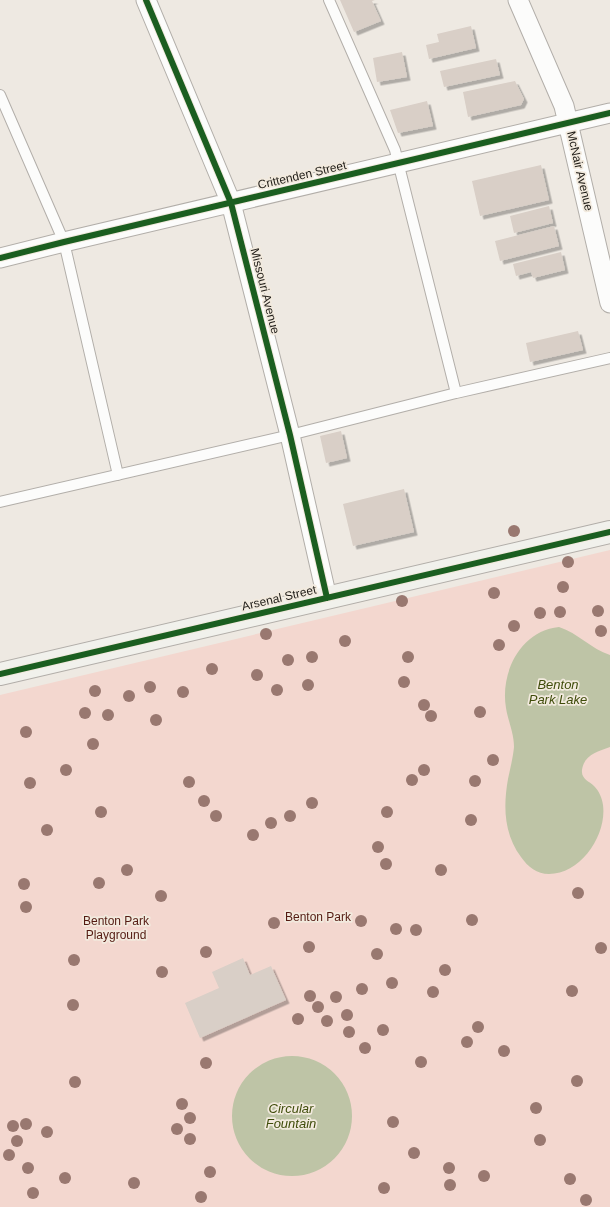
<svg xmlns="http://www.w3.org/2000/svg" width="610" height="1207" viewBox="0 0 610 1207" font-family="Helvetica,sans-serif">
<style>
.green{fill:#f3d7cf}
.water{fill:#bec4a6}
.building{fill:#d9cfc7;filter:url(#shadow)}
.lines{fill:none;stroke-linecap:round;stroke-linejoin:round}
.lane-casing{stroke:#b2aea9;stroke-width:12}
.street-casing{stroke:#b2aea9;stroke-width:21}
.secondary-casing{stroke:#b2aea9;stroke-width:24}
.lane{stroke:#fcfcfb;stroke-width:10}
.street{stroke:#fcfcfb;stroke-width:19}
.secondary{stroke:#f1f1ec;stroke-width:22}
.cycleway-casing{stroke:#f2eade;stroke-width:8}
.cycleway{stroke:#1b5e20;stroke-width:6}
.tree{fill:#997870}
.labels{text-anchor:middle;stroke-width:3.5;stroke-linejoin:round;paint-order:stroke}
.street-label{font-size:12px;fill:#1f1c17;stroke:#f2eade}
.park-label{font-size:12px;fill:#541b12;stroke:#f2eade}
.water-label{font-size:13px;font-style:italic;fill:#3f4c0a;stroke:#f2eade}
</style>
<defs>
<filter id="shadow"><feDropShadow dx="3.5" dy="3.5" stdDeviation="0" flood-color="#0004"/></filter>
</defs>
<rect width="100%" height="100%" fill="#eee9e2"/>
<path class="green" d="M610,550V1207H0V695Z"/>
<path class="water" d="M559,627C578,633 591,649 610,655V747C597,752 584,755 582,770C581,779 589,781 594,786C599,791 602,798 603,805C607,835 581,874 549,874C537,874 528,867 521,857C504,834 503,807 508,779C510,769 513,758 514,747C514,733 508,721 506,708C500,673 520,631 559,627Z
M232 1116a60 60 0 1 1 120 0a60 60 0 1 1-120 0Z"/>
<path class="building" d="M340,0H375L372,1L381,21L354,32Z
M471,26L476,48L429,59L426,45L439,42L437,34Z
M402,52L407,77L377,82L373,58Z
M496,59L500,75L444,87L440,71Z
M515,81L524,99L521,105L468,117L463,92Z
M427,101L433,126L398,133L390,110Z
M541,165L549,200L480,216L472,181Z
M549,206L553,223L514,233L510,216Z
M554,226L559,246L500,261L495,241Z
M561,252L565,270L533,278L531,272L516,276L513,264Z
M578,331L583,350L530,362L526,343Z
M341,431L347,458L326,463L320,436Z
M404,489L414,532L353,546L343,504Z
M243,958L250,975L271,966L286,1000L200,1038L185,1003L219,988L212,972Z"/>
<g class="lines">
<defs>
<path id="lane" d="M329,0L395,150L456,393
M0,95L64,242L118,475
M0,502L290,435L456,393L610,358"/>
<path id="street" d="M146,0L231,203L290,435L327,598
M518,0L564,106L610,303
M0,258L64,242L610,113"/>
<path id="secondary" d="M0,674L610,532"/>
</defs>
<use href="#lane" class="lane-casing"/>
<use href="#street" class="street-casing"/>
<use href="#secondary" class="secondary-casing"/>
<use href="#lane" class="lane"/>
<use href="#street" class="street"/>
<use href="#secondary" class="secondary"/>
<defs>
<path id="cycleway" d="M146,0L231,203L290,435L327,598
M0,258L64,242L610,113
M0,674L610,532"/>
</defs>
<use href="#cycleway" class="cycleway-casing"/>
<use href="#cycleway" class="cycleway"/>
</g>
<g class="tree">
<circle cx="514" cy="531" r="6"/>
<circle cx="568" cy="562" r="6"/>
<circle cx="563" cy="587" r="6"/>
<circle cx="494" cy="593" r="6"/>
<circle cx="402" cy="601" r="6"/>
<circle cx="598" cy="611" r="6"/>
<circle cx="560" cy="612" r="6"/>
<circle cx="540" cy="613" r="6"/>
<circle cx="514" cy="626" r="6"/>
<circle cx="601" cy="631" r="6"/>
<circle cx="266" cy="634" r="6"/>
<circle cx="345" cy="641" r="6"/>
<circle cx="499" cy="645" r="6"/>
<circle cx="312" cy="657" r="6"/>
<circle cx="408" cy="657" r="6"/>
<circle cx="288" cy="660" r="6"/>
<circle cx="212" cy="669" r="6"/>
<circle cx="257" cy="675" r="6"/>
<circle cx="404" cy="682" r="6"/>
<circle cx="308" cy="685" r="6"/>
<circle cx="150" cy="687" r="6"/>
<circle cx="277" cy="690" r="6"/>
<circle cx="95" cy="691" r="6"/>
<circle cx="183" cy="692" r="6"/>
<circle cx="129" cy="696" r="6"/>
<circle cx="424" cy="705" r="6"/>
<circle cx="480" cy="712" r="6"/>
<circle cx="85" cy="713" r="6"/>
<circle cx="108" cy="715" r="6"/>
<circle cx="431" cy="716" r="6"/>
<circle cx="156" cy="720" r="6"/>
<circle cx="26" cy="732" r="6"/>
<circle cx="93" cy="744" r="6"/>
<circle cx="493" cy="760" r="6"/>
<circle cx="66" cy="770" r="6"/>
<circle cx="424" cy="770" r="6"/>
<circle cx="412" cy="780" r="6"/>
<circle cx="475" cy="781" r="6"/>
<circle cx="189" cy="782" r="6"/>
<circle cx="30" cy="783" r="6"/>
<circle cx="204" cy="801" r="6"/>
<circle cx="312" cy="803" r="6"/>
<circle cx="101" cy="812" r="6"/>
<circle cx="387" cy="812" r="6"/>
<circle cx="216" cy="816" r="6"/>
<circle cx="290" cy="816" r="6"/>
<circle cx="471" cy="820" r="6"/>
<circle cx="271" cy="823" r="6"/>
<circle cx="47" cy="830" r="6"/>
<circle cx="253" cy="835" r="6"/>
<circle cx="378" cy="847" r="6"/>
<circle cx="386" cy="864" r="6"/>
<circle cx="127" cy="870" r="6"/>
<circle cx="441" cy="870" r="6"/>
<circle cx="99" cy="883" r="6"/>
<circle cx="24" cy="884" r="6"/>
<circle cx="578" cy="893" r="6"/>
<circle cx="161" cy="896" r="6"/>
<circle cx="26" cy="907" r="6"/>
<circle cx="472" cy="920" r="6"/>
<circle cx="361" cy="921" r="6"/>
<circle cx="274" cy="923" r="6"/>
<circle cx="396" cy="929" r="6"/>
<circle cx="416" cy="930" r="6"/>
<circle cx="309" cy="947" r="6"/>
<circle cx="601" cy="948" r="6"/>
<circle cx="206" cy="952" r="6"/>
<circle cx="377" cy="954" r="6"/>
<circle cx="74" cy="960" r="6"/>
<circle cx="445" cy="970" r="6"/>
<circle cx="162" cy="972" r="6"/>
<circle cx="392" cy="983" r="6"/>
<circle cx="362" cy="989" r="6"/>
<circle cx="572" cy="991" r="6"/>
<circle cx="433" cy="992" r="6"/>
<circle cx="310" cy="996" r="6"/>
<circle cx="336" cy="997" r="6"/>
<circle cx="73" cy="1005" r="6"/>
<circle cx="318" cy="1007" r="6"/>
<circle cx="347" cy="1015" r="6"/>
<circle cx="298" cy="1019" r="6"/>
<circle cx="327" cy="1021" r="6"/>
<circle cx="478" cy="1027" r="6"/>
<circle cx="383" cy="1030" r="6"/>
<circle cx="349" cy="1032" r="6"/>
<circle cx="467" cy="1042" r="6"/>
<circle cx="365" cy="1048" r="6"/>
<circle cx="504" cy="1051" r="6"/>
<circle cx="421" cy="1062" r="6"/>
<circle cx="206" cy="1063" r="6"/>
<circle cx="577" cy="1081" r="6"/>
<circle cx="75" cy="1082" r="6"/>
<circle cx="182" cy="1104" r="6"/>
<circle cx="536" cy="1108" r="6"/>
<circle cx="190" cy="1118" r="6"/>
<circle cx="393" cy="1122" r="6"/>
<circle cx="26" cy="1124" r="6"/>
<circle cx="13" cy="1126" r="6"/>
<circle cx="177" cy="1129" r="6"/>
<circle cx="47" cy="1132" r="6"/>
<circle cx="190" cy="1139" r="6"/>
<circle cx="540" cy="1140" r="6"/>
<circle cx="17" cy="1141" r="6"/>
<circle cx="414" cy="1153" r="6"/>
<circle cx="9" cy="1155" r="6"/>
<circle cx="28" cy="1168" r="6"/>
<circle cx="449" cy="1168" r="6"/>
<circle cx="210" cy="1172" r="6"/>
<circle cx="484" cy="1176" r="6"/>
<circle cx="65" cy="1178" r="6"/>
<circle cx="570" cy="1179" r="6"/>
<circle cx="134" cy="1183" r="6"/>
<circle cx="450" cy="1185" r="6"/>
<circle cx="384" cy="1188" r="6"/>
<circle cx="33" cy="1193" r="6"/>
<circle cx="201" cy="1197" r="6"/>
<circle cx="586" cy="1200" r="6"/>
</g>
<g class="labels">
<g class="street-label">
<text transform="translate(580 171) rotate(77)" y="4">McNair Avenue</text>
<text transform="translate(302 175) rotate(-13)" y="4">Crittenden Street</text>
<text transform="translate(265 291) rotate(76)" y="4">Missouri Avenue</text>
<text transform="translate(279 598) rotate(-13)" y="4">Arsenal Street</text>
</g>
<g class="park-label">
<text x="318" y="921">Benton Park</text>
<text x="116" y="925">Benton Park<tspan x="116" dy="14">Playground</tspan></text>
</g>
<g class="water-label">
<text x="558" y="689">Benton<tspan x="558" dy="15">Park Lake</tspan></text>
<text x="291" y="1113">Circular<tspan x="291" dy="15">Fountain</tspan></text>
</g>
</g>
</svg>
